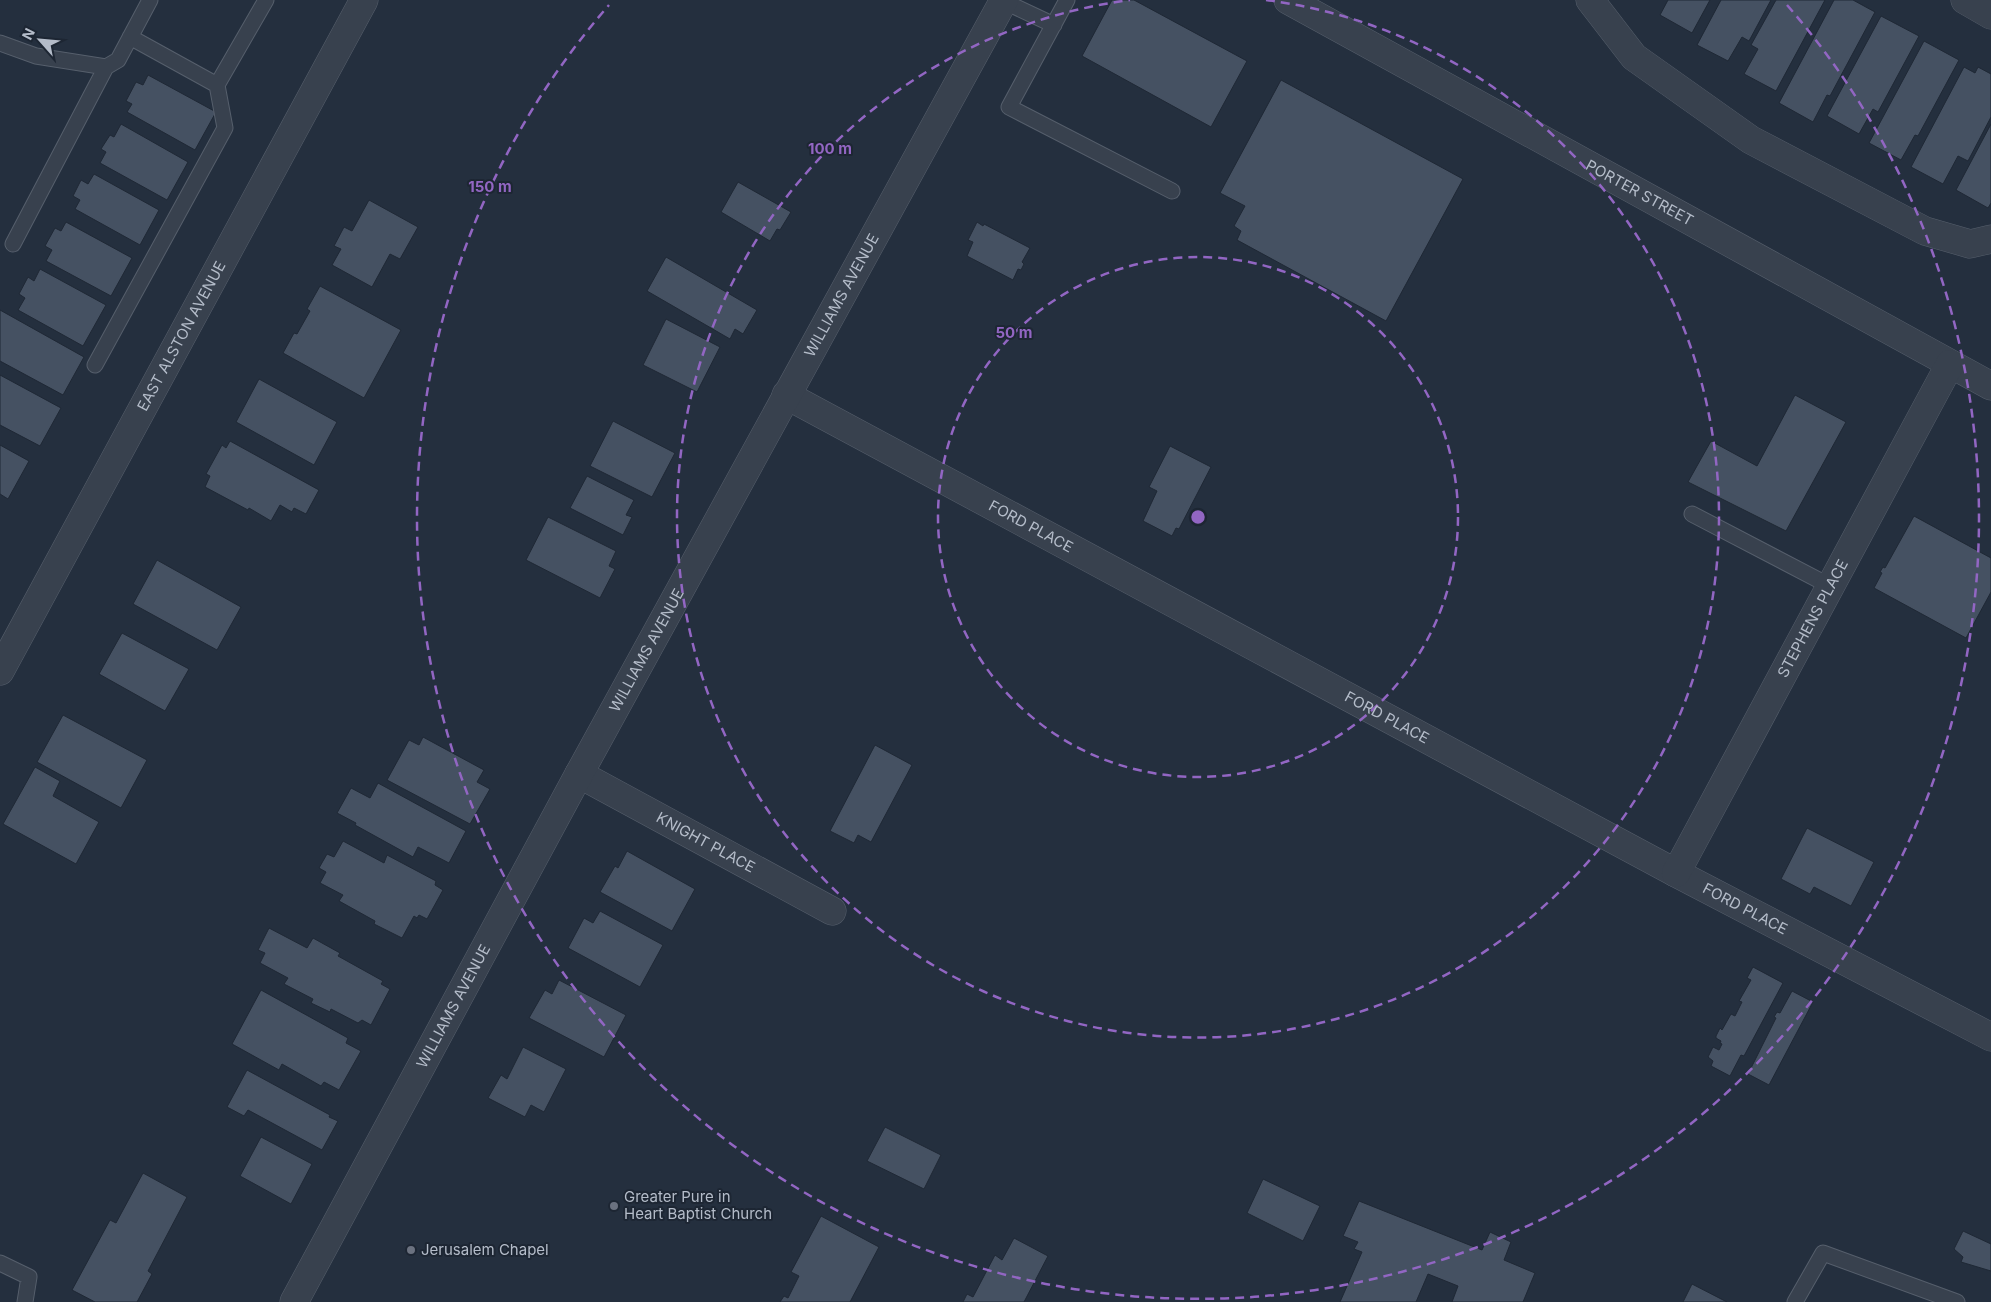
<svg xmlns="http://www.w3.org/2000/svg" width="1991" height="1302" viewBox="0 0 1991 1302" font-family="Inter,sans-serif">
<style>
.building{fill:#455162;stroke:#1f2835}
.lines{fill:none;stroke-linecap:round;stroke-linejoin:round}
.service-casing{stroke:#565f6c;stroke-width:17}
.minor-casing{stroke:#565f6c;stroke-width:29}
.service{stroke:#38414e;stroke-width:15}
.minor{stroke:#38414e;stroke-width:28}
.ring{fill:none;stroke:#9266c3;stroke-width:2.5;stroke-dasharray:9 6}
.worship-dot{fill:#6b7280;stroke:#1d2633;stroke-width:2}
.labels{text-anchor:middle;stroke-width:4;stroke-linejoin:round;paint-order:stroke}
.street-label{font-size:15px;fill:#b4bcc9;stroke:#1d2633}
.poi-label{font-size:15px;fill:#b4bcc9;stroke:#1d2633;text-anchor:start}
.centre{fill:#9266c3;stroke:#1d2633;stroke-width:2.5}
.ring-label{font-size:15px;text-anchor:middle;font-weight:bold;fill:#9266c3;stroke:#1d2633;stroke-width:4;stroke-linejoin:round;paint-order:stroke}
</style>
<rect width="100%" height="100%" fill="#242f3e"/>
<path class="building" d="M1112,0H1134L1247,61L1211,127L1082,56Z
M1668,0H1710L1692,33L1660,15Z
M1721,0H1771L1749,41L1742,37L1728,61L1697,45Z
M1776,0H1825L1776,91L1744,74L1758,49L1751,45Z
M1834,0H1853L1875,12L1830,96L1827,95L1813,122L1779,103Z
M1881,16L1919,36L1878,112L1873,109L1859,134L1827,116Z
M1924,41L1959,60L1918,136L1915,135L1901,160L1869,143Z
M1964,67L1975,73L1978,67L1991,74V117L1968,161L1958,156L1943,184L1911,167Z
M148,75L216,112L195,150L127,112L132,104L126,101L136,82L143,85Z
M1281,80L1463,179L1386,321L1237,240L1241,231L1234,226L1245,206L1220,193Z
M121,124L188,162L167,200L100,163L106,152L101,149L110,135L114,137Z
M1991,124V203L1988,208L1956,190Z
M94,174L159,210L140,245L75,209L80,200L73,196L81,180L88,184Z
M738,182L791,212L780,230L777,229L770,241L721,212Z
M369,200L418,227L400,259L390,254L372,287L332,265L341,249L334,246L344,227L352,231Z
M66,222L132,258L111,296L46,261L52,250L45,246L55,228L61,231Z
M977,222L983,226L984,224L1030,248L1022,262L1024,264L1021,270L1018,269L1013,280L967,256L973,242L968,240Z
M666,257L757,310L743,334L735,329L730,339L647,291Z
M40,269L106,305L83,346L18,310L25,298L19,294L28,277L34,281Z
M320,286L401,330L364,398L283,353L294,333L297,334L310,311L307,309Z
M0,310L84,357L63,395L0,361Z
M666,319L720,347L697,392L643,365Z
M0,375L61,408L40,446L0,425Z
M259,379L337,422L314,465L236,422Z
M1795,395L1846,422L1786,531L1688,482L1711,441L1757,466Z
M613,421L675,453L652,497L590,466Z
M230,441L319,490L306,514L294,508L292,512L280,505L271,521L249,508L248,510L205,487L210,476L206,474L222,445L226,448Z
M0,445L29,461L8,499L0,494Z
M1170,446L1211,467L1179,529L1176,528L1172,536L1143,521L1157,491L1149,487Z
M587,476L634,500L626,515L632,517L623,535L570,508Z
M1914,516L1991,558V592L1966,638L1874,588L1882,573L1880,572L1883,567L1885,568Z
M548,517L616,551L609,566L615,569L600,598L526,560Z
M157,560L241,607L217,650L133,604Z
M122,633L189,669L165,711L99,674Z
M63,715L147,760L121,808L37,762Z
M423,737L484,770L477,782L490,789L470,824L387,780L409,740L419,745Z
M875,745L912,765L871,842L858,835L854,843L830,831Z
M35,767L60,781L53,796L99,822L76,864L3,824Z
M378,783L466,831L449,863L418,847L413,857L355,825L356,823L337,813L351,788L370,798Z
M1807,828L1874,862L1851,906L1814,887L1810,894L1781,879Z
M343,841L384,863L387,855L436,881L435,885L443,890L427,919L419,915L417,918L414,916L402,938L374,924L375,921L339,901L343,895L320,883L326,872L319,868L327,854L334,857Z
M627,851L695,889L672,931L600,892L615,866L618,868Z
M600,911L663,945L640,987L568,948L584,918L593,923Z
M269,928L307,948L313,938L340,953L338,956L383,981L381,984L390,989L371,1025L362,1020L358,1023L331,1009L330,1012L311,1003L313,999L284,984L288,978L260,963L265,953L258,950Z
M1753,967L1783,983L1744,1056L1741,1055L1730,1076L1711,1066L1713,1061L1708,1057L1713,1047L1719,1050L1722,1044L1720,1043L1721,1041L1716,1038V1036L1720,1028L1722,1030L1731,1014L1735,1016L1742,1002L1739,1001L1751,980L1747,978Z
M559,980L626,1015L604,1057L529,1018L545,990L552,994Z
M261,990L348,1038L346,1043L361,1051L339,1090L324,1082L321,1086L282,1064L279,1070L232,1044Z
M1792,991L1813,1002L1769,1085L1748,1074L1776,1018L1774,1017L1777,1012L1780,1013Z
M523,1047L566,1069L544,1112L531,1105L525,1117L488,1098L501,1075L507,1079Z
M247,1070L330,1115L329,1117L338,1121L322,1150L248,1110L244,1116L227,1107Z
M885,1127L941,1155L924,1189L867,1161Z
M261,1137L312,1164L291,1204L240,1176Z
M143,1173L187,1197L148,1271L152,1274L137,1302H95L72,1290L110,1220L116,1223Z
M1263,1179L1320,1206L1303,1241L1247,1213Z
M1359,1201L1482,1250L1490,1232L1511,1242L1504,1260L1535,1273L1523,1302H1452L1458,1286L1428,1274L1416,1302H1340L1362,1252L1354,1249L1358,1242L1343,1236Z
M821,1216L879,1247L850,1302H780L784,1296L788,1298L799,1276L791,1272Z
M1963,1231L1991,1244V1271L1961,1262L1963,1257L1954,1249Z
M1014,1238L1048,1256L1024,1302H963L967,1294L973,1297L995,1255L1002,1260Z
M1692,1284L1727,1302H1683Z"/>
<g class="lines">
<defs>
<path id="service" d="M1067,0L1009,107L1172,191
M1003,1L1054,25
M130,37L217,85L266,0
M0,43L36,56L106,67L118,60L150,0
M13,244L106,67
M95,365L225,128L217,85
M1692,514L1830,586
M0,1263L29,1277L25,1302
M1795,1302L1823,1253L1957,1302"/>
<g id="minor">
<path id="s1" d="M1288,0L1991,386"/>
<path d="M1590,0L1634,57L1751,140L1925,231L1970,244L1991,239"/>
<path d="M1965,0L1991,15"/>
<path id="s2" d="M786,395L1676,873L1991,1037"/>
<path id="s3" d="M0,671L364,0"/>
<path id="s4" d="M579,774L832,911"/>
<path id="s5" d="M1676,873L1950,364"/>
<path id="s6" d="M294,1302L579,774L1004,0"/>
</g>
</defs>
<use href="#service" class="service-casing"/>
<use href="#minor" class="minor-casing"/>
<use href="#service" class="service"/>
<use href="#minor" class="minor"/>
</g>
<g class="ring">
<circle cx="1198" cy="517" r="260"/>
<path d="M1266 0A521 521 0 1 1 1130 0"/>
<path d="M1787 5A781 781 0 1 1 609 5"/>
</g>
<g class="worship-dot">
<circle cx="614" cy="1206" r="5"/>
<circle cx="411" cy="1250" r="5"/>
</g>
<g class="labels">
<g class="street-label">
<text dy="5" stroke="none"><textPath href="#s1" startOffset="401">PORTER STREET</textPath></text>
<text dy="5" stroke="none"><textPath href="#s6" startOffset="1146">WILLIAMS AVENUE</textPath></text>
<text dy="5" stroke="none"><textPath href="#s3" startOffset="381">EAST ALSTON AVENUE</textPath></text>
<text dy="5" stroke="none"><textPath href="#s2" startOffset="278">FORD PLACE</textPath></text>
<text dy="5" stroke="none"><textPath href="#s5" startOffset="289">STEPHENS PLACE</textPath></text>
<text dy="5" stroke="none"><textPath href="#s6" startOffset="741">WILLIAMS AVENUE</textPath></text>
<text dy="5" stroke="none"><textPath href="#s2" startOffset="682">FORD PLACE</textPath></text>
<text dy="5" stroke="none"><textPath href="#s4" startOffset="144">KNIGHT PLACE</textPath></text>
<text dy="5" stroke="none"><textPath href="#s2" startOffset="1088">FORD PLACE</textPath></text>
<text dy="5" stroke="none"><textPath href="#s6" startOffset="336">WILLIAMS AVENUE</textPath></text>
</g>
<g class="poi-label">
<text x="624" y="1202">Greater Pure in<tspan x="624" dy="17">Heart Baptist Church</tspan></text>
<text x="421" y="1255">Jerusalem Chapel</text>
</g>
</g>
<circle cx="1198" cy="517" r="8" class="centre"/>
<g class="ring-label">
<text x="830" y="154">100 m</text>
<text x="490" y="192">150 m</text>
<text x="1014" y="338">50 m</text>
</g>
<g transform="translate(40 40) rotate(297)" stroke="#1d2633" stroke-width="4" paint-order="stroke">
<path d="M0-4L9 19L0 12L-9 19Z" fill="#b4bcc9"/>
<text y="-8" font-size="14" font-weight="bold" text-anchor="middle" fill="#b4bcc9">N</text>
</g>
</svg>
